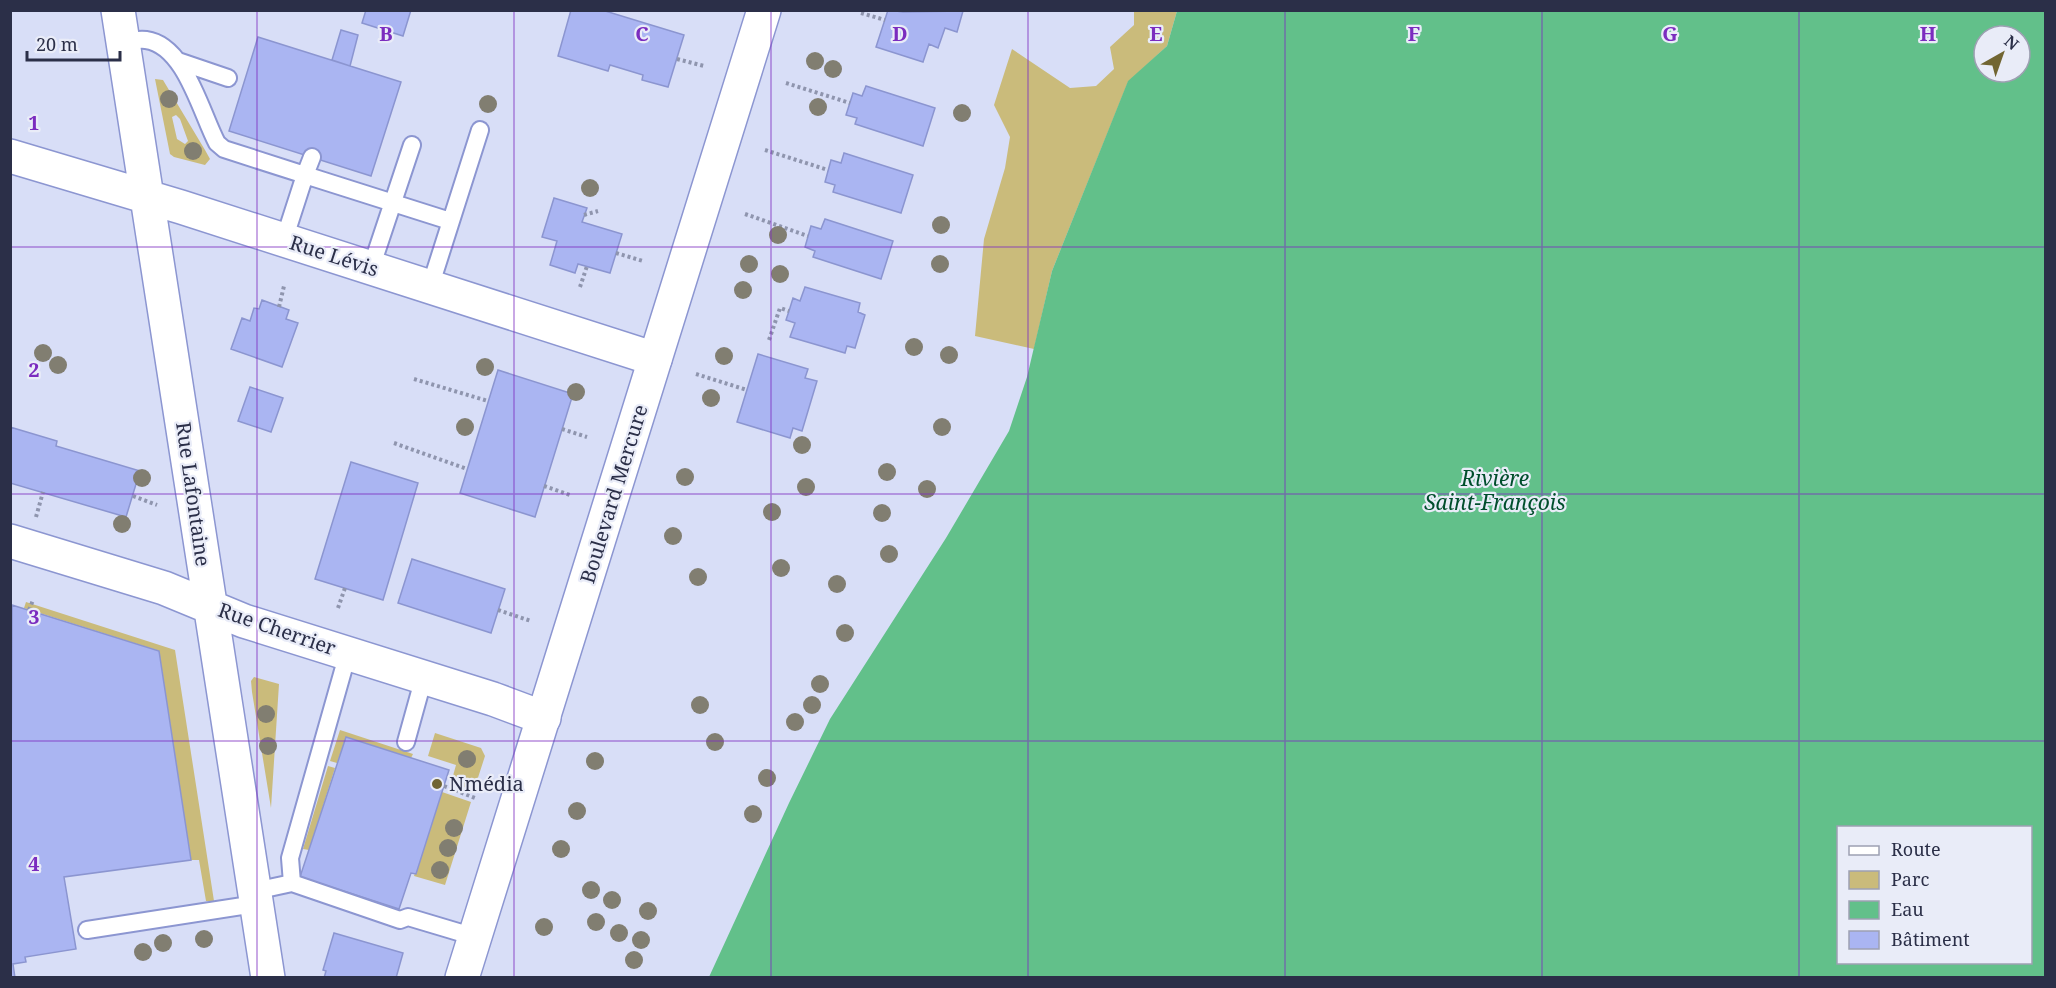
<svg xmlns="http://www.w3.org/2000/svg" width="2056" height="988" viewBox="0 0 2056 988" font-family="'Noto Serif',serif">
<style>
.green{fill:#cabb7b;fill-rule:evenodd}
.water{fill:#62c08a;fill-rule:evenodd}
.building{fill:#aab5f2;stroke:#8b95d0;stroke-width:1.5}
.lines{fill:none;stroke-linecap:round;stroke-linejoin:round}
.lane-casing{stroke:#8c96d1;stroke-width:20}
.street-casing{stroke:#8c96d1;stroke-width:36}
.secondary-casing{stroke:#8c96d1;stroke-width:36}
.path{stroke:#8f95ae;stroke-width:4;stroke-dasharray:3 3;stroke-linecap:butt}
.lane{stroke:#fff;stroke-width:16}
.street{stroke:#fff;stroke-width:33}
.secondary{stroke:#fff;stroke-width:33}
.tree{fill:#817e71}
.grid{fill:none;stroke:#7b2cbf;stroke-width:1.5;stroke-opacity:0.55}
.poi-dot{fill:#716532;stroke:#e9ecf8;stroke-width:2}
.labels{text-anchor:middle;stroke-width:4.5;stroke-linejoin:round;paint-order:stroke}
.street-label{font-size:20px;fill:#2b2f48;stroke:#e9ecf8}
.poi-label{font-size:20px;fill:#2b2f48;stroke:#e9ecf8;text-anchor:start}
.water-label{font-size:21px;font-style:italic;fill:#004e2c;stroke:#e9ecf8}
.grid-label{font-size:20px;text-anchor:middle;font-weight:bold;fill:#7b2cbf;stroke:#e9ecf8;stroke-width:4.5;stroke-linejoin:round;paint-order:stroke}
</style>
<rect width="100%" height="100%" fill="#d8def7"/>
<path class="green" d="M1134,11H1177L1167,46L1128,82L1052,271L1034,349L975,336L984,239L1005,168L1010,137L994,105L1012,49L1070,88L1096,86L1114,69L1110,47L1134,25Z
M155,79L163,80L205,150L210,159L205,165L174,157L170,154ZM176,115L180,119L188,141L185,144L177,139L172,117Z
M26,602L175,650L214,901H206L199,860H191L159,651L24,608Z
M254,677L279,684L271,808L252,692L251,681Z
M340,730L413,754L411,758L346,737L337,763L330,761Z
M435,733L481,748L485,756L474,790L451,783L456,765L428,756Z
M328,766L335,768L309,850L303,849Z
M442,792L471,802L445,885L414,876Z"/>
<path class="water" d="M1177,11H2045V977H709L789,803L830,719L946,538L1009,431L1027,377L1052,271L1128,81L1167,46ZM1984,36H2020V72H1984ZM1838,828H2030V962H1838Z"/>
<path class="building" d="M366,10H411L403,36L362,23Z
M571,10H602L684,35L668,87L642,80L643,75L610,65L608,71L558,56Z
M888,10L903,12L963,11L957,32L945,28L938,48L929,44L923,62L876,47Z
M341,30L358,35L350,66L332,60Z
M258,37L401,82L371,176L229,131Z
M866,86L935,108L923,146L855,124L857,118L846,115L853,93L862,96Z
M844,153L913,175L901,213L833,192L835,185L825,182L831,160L841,163Z
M554,198L587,208L582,222L622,234L610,273L578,264L575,273L550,265L557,241L542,237Z
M825,219L893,241L881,279L813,257L815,251L805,247L811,226L821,229Z
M805,287L860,303L858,312L865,315L855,348L847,346L845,353L790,337L795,323L786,320L789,311L793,298L800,301Z
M262,300L289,310L286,319L298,323L282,367L231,349L242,318L250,321L254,308L259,309Z
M758,354L808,369L805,378L817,381L802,431L793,428L790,438L737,422Z
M498,370L573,394L535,517L460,493Z
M250,387L283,398L271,432L238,421Z
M10,427L57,441L56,446L140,471L126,517L10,483Z
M351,462L418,483L383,600L315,579Z
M412,559L505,589L491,633L398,603Z
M12,605L159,651L191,860L64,877L76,949L25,957L26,962L13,964L15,978H10Z
M346,737L449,770L416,874L411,873L399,909L300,877Z
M334,933L403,953L396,978H324L326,971L323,970Z"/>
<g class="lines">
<defs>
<path id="lane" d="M123,43C130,41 139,39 146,40C185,45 201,113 217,143L224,149L305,175L284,240
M178,61L228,78
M312,157L305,175L450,221
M371,268L412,145
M430,287L480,130
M406,742L424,677
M292,883L290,858L348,653
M255,891L292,883L400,920L408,917L475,937
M87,930L256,904"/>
<path id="street" d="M118,10L268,978
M10,156L181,207L655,359
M10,541L164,588L244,621L493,699L544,718"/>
<path id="secondary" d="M462,978L764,10"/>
</defs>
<use href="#lane" class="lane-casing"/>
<use href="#street" class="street-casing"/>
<use href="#secondary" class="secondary-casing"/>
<path class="path" d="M861,13L885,20
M677,59L704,66
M786,83L850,103
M765,150L828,170
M745,214L808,236
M584,215L598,211
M616,253L643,261
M580,287L587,266
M279,307L284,286
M769,340L780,308L789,311
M696,374L747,390
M414,379L488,401
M562,429L587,437
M394,443L467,469
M544,486L570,495
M133,496L157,505
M36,517L43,492
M338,608L345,588
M29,610L33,600
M498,610L531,621
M444,786L475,798"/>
<use href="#lane" class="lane"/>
<use href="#street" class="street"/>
<use href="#secondary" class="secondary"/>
</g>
<g class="tree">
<circle cx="815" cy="61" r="9"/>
<circle cx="833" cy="69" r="9"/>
<circle cx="169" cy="99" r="9"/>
<circle cx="488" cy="104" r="9"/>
<circle cx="818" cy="107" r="9"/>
<circle cx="962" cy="113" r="9"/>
<circle cx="193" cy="151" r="9"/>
<circle cx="590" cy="188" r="9"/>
<circle cx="941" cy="225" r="9"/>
<circle cx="778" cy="235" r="9"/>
<circle cx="749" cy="264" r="9"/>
<circle cx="940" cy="264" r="9"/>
<circle cx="780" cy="274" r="9"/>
<circle cx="743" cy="290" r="9"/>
<circle cx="914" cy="347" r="9"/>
<circle cx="43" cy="353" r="9"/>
<circle cx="949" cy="355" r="9"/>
<circle cx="724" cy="356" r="9"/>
<circle cx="58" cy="365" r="9"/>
<circle cx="485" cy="367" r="9"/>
<circle cx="576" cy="392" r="9"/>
<circle cx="711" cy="398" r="9"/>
<circle cx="465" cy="427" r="9"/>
<circle cx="942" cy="427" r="9"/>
<circle cx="802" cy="445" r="9"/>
<circle cx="887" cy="472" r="9"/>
<circle cx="685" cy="477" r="9"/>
<circle cx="142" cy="478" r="9"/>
<circle cx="806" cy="487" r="9"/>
<circle cx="927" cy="489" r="9"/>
<circle cx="772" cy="512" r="9"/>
<circle cx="882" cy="513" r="9"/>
<circle cx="122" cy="524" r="9"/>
<circle cx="673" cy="536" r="9"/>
<circle cx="889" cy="554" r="9"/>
<circle cx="781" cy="568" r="9"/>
<circle cx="698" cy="577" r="9"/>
<circle cx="837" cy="584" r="9"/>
<circle cx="845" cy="633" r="9"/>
<circle cx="820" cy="684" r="9"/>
<circle cx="700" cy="705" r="9"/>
<circle cx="812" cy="705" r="9"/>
<circle cx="266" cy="714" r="9"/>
<circle cx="795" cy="722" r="9"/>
<circle cx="715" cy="742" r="9"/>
<circle cx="268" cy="746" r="9"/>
<circle cx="467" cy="759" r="9"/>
<circle cx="595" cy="761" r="9"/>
<circle cx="767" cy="778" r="9"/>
<circle cx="577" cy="811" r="9"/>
<circle cx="753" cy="814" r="9"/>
<circle cx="454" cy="828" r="9"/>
<circle cx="448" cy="848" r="9"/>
<circle cx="561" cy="849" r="9"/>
<circle cx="440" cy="870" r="9"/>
<circle cx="591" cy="890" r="9"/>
<circle cx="612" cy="900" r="9"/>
<circle cx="648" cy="911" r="9"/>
<circle cx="596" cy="922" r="9"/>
<circle cx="544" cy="927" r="9"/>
<circle cx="619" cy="933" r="9"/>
<circle cx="204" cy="939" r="9"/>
<circle cx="641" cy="940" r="9"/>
<circle cx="163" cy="943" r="9"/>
<circle cx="143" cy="952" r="9"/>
<circle cx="634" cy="960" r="9"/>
</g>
<path class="grid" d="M257,10V978M514,10V978M771,10V978M1028,10V978M1285,10V978M1542,10V978M1799,10V978M10,247H2046M10,494H2046M10,741H2046"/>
<circle class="poi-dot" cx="437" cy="784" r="6"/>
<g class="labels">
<g class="street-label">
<text transform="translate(334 256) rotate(18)" y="7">Rue Lévis</text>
<text transform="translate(193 494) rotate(82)" y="7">Rue Lafontaine</text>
<text transform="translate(614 494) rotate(-73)" y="7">Boulevard Mercure</text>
<text transform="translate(277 629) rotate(19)" y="7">Rue Cherrier</text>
</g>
<g class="poi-label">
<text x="449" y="791">Nmédia</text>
</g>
<g class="water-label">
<text x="1495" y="486">Rivière<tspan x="1495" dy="24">Saint-François</tspan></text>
</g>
</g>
<g class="grid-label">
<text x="386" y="41">B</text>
<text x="642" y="41">C</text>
<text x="900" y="41">D</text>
<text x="1156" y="41">E</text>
<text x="1414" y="41">F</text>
<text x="1670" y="41">G</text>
<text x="1928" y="41">H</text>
<text x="34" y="130">1</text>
<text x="34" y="377">2</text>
<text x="34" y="624">3</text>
<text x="34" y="871">4</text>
</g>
<rect width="2056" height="988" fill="none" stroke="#2b2f48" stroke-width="24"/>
<rect x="1837" y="826" width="195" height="138" fill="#e9ecf8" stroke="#9da0b2" stroke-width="1.5"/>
<rect x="1849" y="846" width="30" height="9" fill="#ffffff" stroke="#9da0b2" stroke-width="1.5"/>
<text x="1891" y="856" font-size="18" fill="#2b2f48">Route</text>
<rect x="1849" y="871" width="30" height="18" fill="#cabb7b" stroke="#9da0b2" stroke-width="1.5"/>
<text x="1891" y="886" font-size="18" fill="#2b2f48">Parc</text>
<rect x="1849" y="901" width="30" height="18" fill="#62c08a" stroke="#9da0b2" stroke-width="1.5"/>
<text x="1891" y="916" font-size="18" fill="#2b2f48">Eau</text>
<rect x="1849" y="931" width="30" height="18" fill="#aab5f2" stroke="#9da0b2" stroke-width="1.5"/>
<text x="1891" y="946" font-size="18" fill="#2b2f48">Bâtiment</text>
<g transform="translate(2002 54) rotate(40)"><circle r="28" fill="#e9ecf8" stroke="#9da0b2" stroke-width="1.5"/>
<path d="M0-4.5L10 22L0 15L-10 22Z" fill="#716532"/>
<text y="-9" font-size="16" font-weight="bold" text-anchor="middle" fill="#2b2f48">N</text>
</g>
<path d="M27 51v9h93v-9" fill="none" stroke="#2b2f48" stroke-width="3"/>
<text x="36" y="51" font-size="18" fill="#2b2f48" stroke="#e9ecf8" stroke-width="4.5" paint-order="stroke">20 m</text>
</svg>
